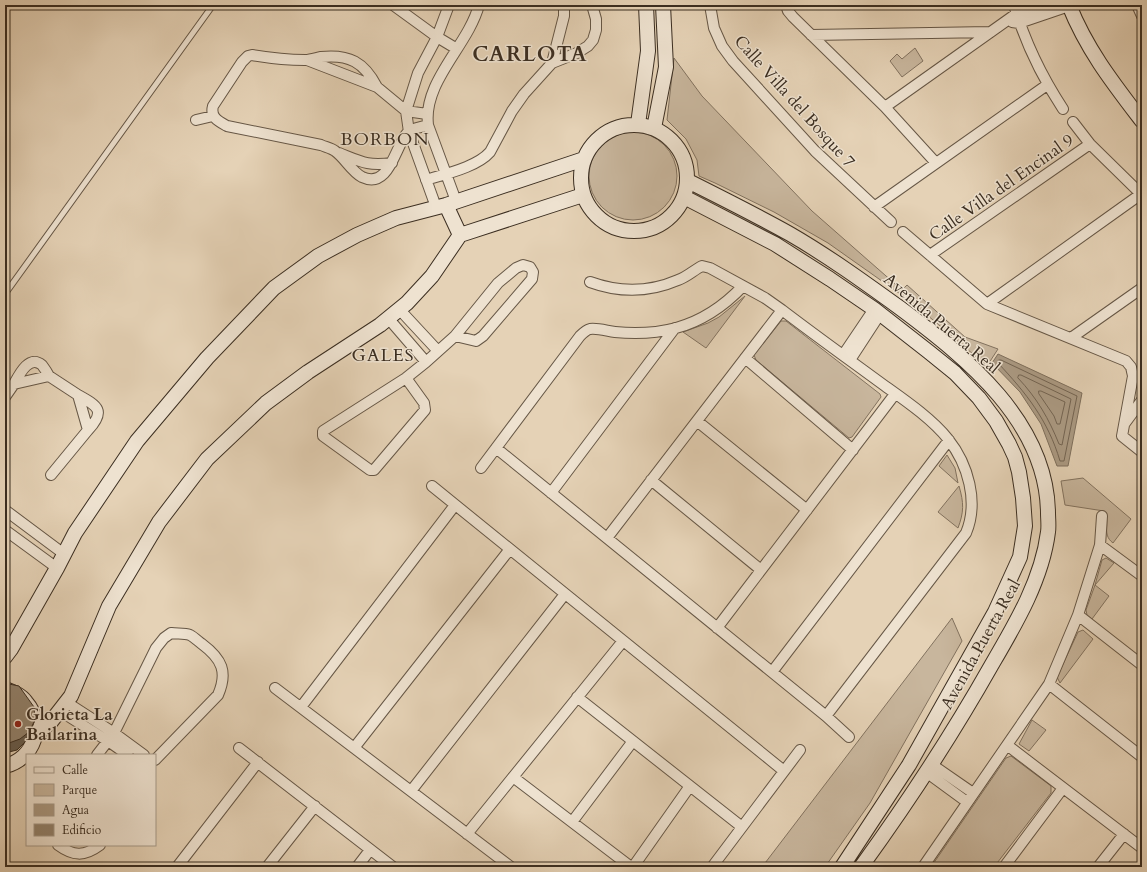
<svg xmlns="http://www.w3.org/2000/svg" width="1147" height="872" viewBox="0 0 1147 872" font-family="Cardo,serif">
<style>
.green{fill:#c8b69d;stroke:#82725f}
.water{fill:#ab9a83;stroke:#7e6f5c}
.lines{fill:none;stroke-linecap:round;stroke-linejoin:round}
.shore{stroke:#736452;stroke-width:1}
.lane-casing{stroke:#665746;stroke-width:7}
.street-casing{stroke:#665746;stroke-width:12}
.secondary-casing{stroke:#3b2e21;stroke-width:16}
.lane{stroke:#eee2d0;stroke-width:5}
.street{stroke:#eee2d0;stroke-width:10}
.secondary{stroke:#eee2d0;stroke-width:14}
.shaded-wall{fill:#675c4d;stroke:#3b2e21}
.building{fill:#93836e;stroke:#3b2e21}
.poi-dot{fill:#8f2418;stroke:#eee2d0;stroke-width:1.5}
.labels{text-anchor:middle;stroke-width:3;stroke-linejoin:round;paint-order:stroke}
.street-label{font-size:17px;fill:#3b2e21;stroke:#eee2d0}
.poi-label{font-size:17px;font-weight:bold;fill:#3b2e21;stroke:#eee2d0;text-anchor:start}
.neighbourhood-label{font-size:18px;letter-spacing:1px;fill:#3b2e21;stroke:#eee2d0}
.district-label{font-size:21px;font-weight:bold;letter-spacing:1px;fill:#3b2e21;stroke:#eee2d0}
</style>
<rect width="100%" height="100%" fill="#e5d2b6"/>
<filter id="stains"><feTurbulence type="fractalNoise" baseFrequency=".005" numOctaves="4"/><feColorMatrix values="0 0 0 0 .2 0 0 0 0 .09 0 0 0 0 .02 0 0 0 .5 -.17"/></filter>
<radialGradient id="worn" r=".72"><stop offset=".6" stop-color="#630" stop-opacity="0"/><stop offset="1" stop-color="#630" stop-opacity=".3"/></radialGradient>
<path class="green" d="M915,48L923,61L902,77L890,61L897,54L902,59Z
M674,58L702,96L812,211L902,290L907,285L965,337L998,349L987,366L913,303L828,243L774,212L715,183L699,176L697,160L686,139L667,120Z
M589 176a44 44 0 1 1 88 0a44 44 0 1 1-88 0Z
M745,296L706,348L683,332L708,323L719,317Z
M781,321H786L880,394L881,397L852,437L849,438L756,360L754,355Z
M947,455L955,468L958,483L939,466Z
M1083,478L1131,519L1113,543C1101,534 1111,523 1104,511L1065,505L1061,481Z
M959,486C964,503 964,512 958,528L938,512Z
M1106,558L1114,563L1095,585L1109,596L1092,619L1087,615L1086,610L1095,585L1102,560Z
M952,618L962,641L870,803L825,867H762Z
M1083,630L1093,639L1060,683L1057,677L1078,632Z
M1032,720L1046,730L1029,751L1019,744Z
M1011,756L1051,786V793L994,867H931L1006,758Z"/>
<path class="water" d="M998,354L1082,393L1068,466H1057L1041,424L1020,392L992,363Z"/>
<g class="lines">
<path class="shore" d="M999,360H1001L1077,396L1064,461H1060C1048,420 1026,393 998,363Z
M1019,375H1021L1071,399L1062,445L1059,444C1049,419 1037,398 1018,378Z
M1039,391H1041L1065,402L1060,424H1057L1054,416L1039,394Z"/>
<defs>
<path id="lane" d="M5,294L213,5"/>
<path id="street" d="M393,5L437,37L457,49
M710,5L714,28L722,46L733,61L815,151L891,222
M786,5L788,11L793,17L885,107L936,163
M1014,5C1025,42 1042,77 1063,109
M1137,5L1142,16
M1012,22L1019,23L1069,6
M811,35L990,32
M307,60L377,87L406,111L427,114
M552,63L564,16V5
M377,87C364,62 349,54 321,57C316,58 310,60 305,60C287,60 270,58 252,55L248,56L242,62L213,106C210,117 218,121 227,126L321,145C325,147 331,148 335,151C345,158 351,171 362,177C390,190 395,145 408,132C412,128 423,127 428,125
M885,107L1016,14L1041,5
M196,120L213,116
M1073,122L1090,144L1142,195
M339,153C362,162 367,166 392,163
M426,180C445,174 477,167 490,152L512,111L524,94L552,63L577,53L588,46L593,40L596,30V19L592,5
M456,201L428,125C423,81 468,46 479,5
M436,207L409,132L406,111L418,73L437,37L449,5
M874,207L1047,85
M903,232L987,304L1126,361L1131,367L1133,376L1122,436L1142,452
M930,255L1090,144
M590,282C620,293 648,293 678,280C687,277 694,270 702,266L710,268L765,298L782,310C816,336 851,361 885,386C906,401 932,419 948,439C968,464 979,502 966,533L826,716
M987,304L1141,194
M399,309L438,351
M388,318L426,362
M1071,338L1142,288
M843,355L874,309
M745,358L853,450
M850,360L880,314
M406,378L424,403L425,410L374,470H370L323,436V431L406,378L426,362L455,336L498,283L516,268L523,265L530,267L533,272L532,279L483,336L476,341L455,336
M14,384C19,375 29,354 42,365C45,369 47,372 49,376
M78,395C98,406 106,411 88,430
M5,397L14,384L49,376L78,395L88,430L51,475
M697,421L807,510
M1125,423L1142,400
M496,448L826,716L849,737
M481,468L580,336C583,333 586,330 590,329C598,328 607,331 615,332C634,334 657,333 676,328C702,321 725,305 743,286
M651,480L761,570
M432,486L784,771
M551,493L675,328
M5,510L64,554
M5,530L57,568
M607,538L782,310
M1100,545L1142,576
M1078,615L1142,665
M717,628L895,394
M772,672L949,440
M1049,684L1142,757
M275,688L511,867
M577,697L742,827
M66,702L114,733L144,755
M301,707L455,505
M60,711L108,741L128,755
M1007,745L1142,848
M239,748L393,867
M354,748L510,549
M97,755L114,733L156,648L164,638L171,633C177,634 184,633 190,635C194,637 199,642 202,644C222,659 228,672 218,695L155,760
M931,764L973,793
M926,772L967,802
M513,777L631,867
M411,791L565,594
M572,822L633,741
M467,834L623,641
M58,845C73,856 84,857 100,845
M177,867L258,762
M267,867L315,806
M357,867L370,850
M633,867L690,786
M712,867L800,750
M923,867L1049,684L1078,615L1100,545L1102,516
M1004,867L1063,788
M1098,867L1124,834"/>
<path id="secondary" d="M1069,5C1087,50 1113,83 1142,121
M638,124L648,51L646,5
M581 178a53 53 0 1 1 106 0a53 53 0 1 1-106 0Z
M654,128L666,67L663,5
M688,181C722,198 756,215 790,234C828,256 864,282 900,308C967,358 1047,422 1048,513C1048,519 1049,526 1048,532C1042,580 1015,625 991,666C952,735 908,802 861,867
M684,197L775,244L830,279L874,309L929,352L955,373L979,398L996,421L1009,444L1015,457L1019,472L1023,498L1025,526L1020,557L995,612L909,765L842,867
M446,205L460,235
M5,657L11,649L57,568L75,533L137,441L207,358L274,288L318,256L357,235L396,218L446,205L584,159
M5,689C13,692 21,695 26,702C46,725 34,759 5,766
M35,736L50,723L71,696L109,606L159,522L207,459L266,403L308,372L380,325L407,303L432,276L460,235L583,195"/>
</defs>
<use href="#lane" class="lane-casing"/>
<use href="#street" class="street-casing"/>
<use href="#secondary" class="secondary-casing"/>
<use href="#lane" class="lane"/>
<use href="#street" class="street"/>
<use href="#secondary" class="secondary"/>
</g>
<path class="shaded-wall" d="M35,720L31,730L25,742L17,750L5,753V743Z"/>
<path class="building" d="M5,684H9L19,686L34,707L35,720L29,732L20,739L9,743H5Z"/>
<circle class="poi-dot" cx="18" cy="724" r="4"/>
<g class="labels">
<g class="street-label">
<text transform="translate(795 101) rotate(48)" y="6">Calle Villa del Bosque 7</text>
<text transform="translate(1001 187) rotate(-35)" y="6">Calle Villa del Encinal 9</text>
<text transform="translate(942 323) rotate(40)" y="6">Avenida Puerta Real</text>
<text transform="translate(980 644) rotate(-61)" y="6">Avenida Puerta Real</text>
</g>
<g class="poi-label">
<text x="26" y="720">Glorieta La<tspan x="26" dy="20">Bailarina</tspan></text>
</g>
<g class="neighbourhood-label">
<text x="385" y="145">BORBON</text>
<text x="383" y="361">GALES</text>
</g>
<g class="district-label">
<text x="530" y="61">CARLOTA</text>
</g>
</g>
<rect width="1147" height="872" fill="none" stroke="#e5d2b6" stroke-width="20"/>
<rect x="6" y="6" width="1135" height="860" fill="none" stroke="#3b2e21" stroke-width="2"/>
<rect x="10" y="10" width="1127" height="852" fill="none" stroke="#3b2e21"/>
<rect x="26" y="754" width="130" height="92" fill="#eee2d0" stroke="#a69a8a"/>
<rect x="34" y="767" width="20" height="6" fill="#eee2d0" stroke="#a69a8a"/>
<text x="62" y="774" font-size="12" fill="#3b2e21">Calle</text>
<rect x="34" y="784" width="20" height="12" fill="#c8b69d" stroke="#a69a8a"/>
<text x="62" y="794" font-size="12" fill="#3b2e21">Parque</text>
<rect x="34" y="804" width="20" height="12" fill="#ab9a83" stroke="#a69a8a"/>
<text x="62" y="814" font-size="12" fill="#3b2e21">Agua</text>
<rect x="34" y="824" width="20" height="12" fill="#93836e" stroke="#a69a8a"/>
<text x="62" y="834" font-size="12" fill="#3b2e21">Edificio</text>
<rect width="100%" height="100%" filter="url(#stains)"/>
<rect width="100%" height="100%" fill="url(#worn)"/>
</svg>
